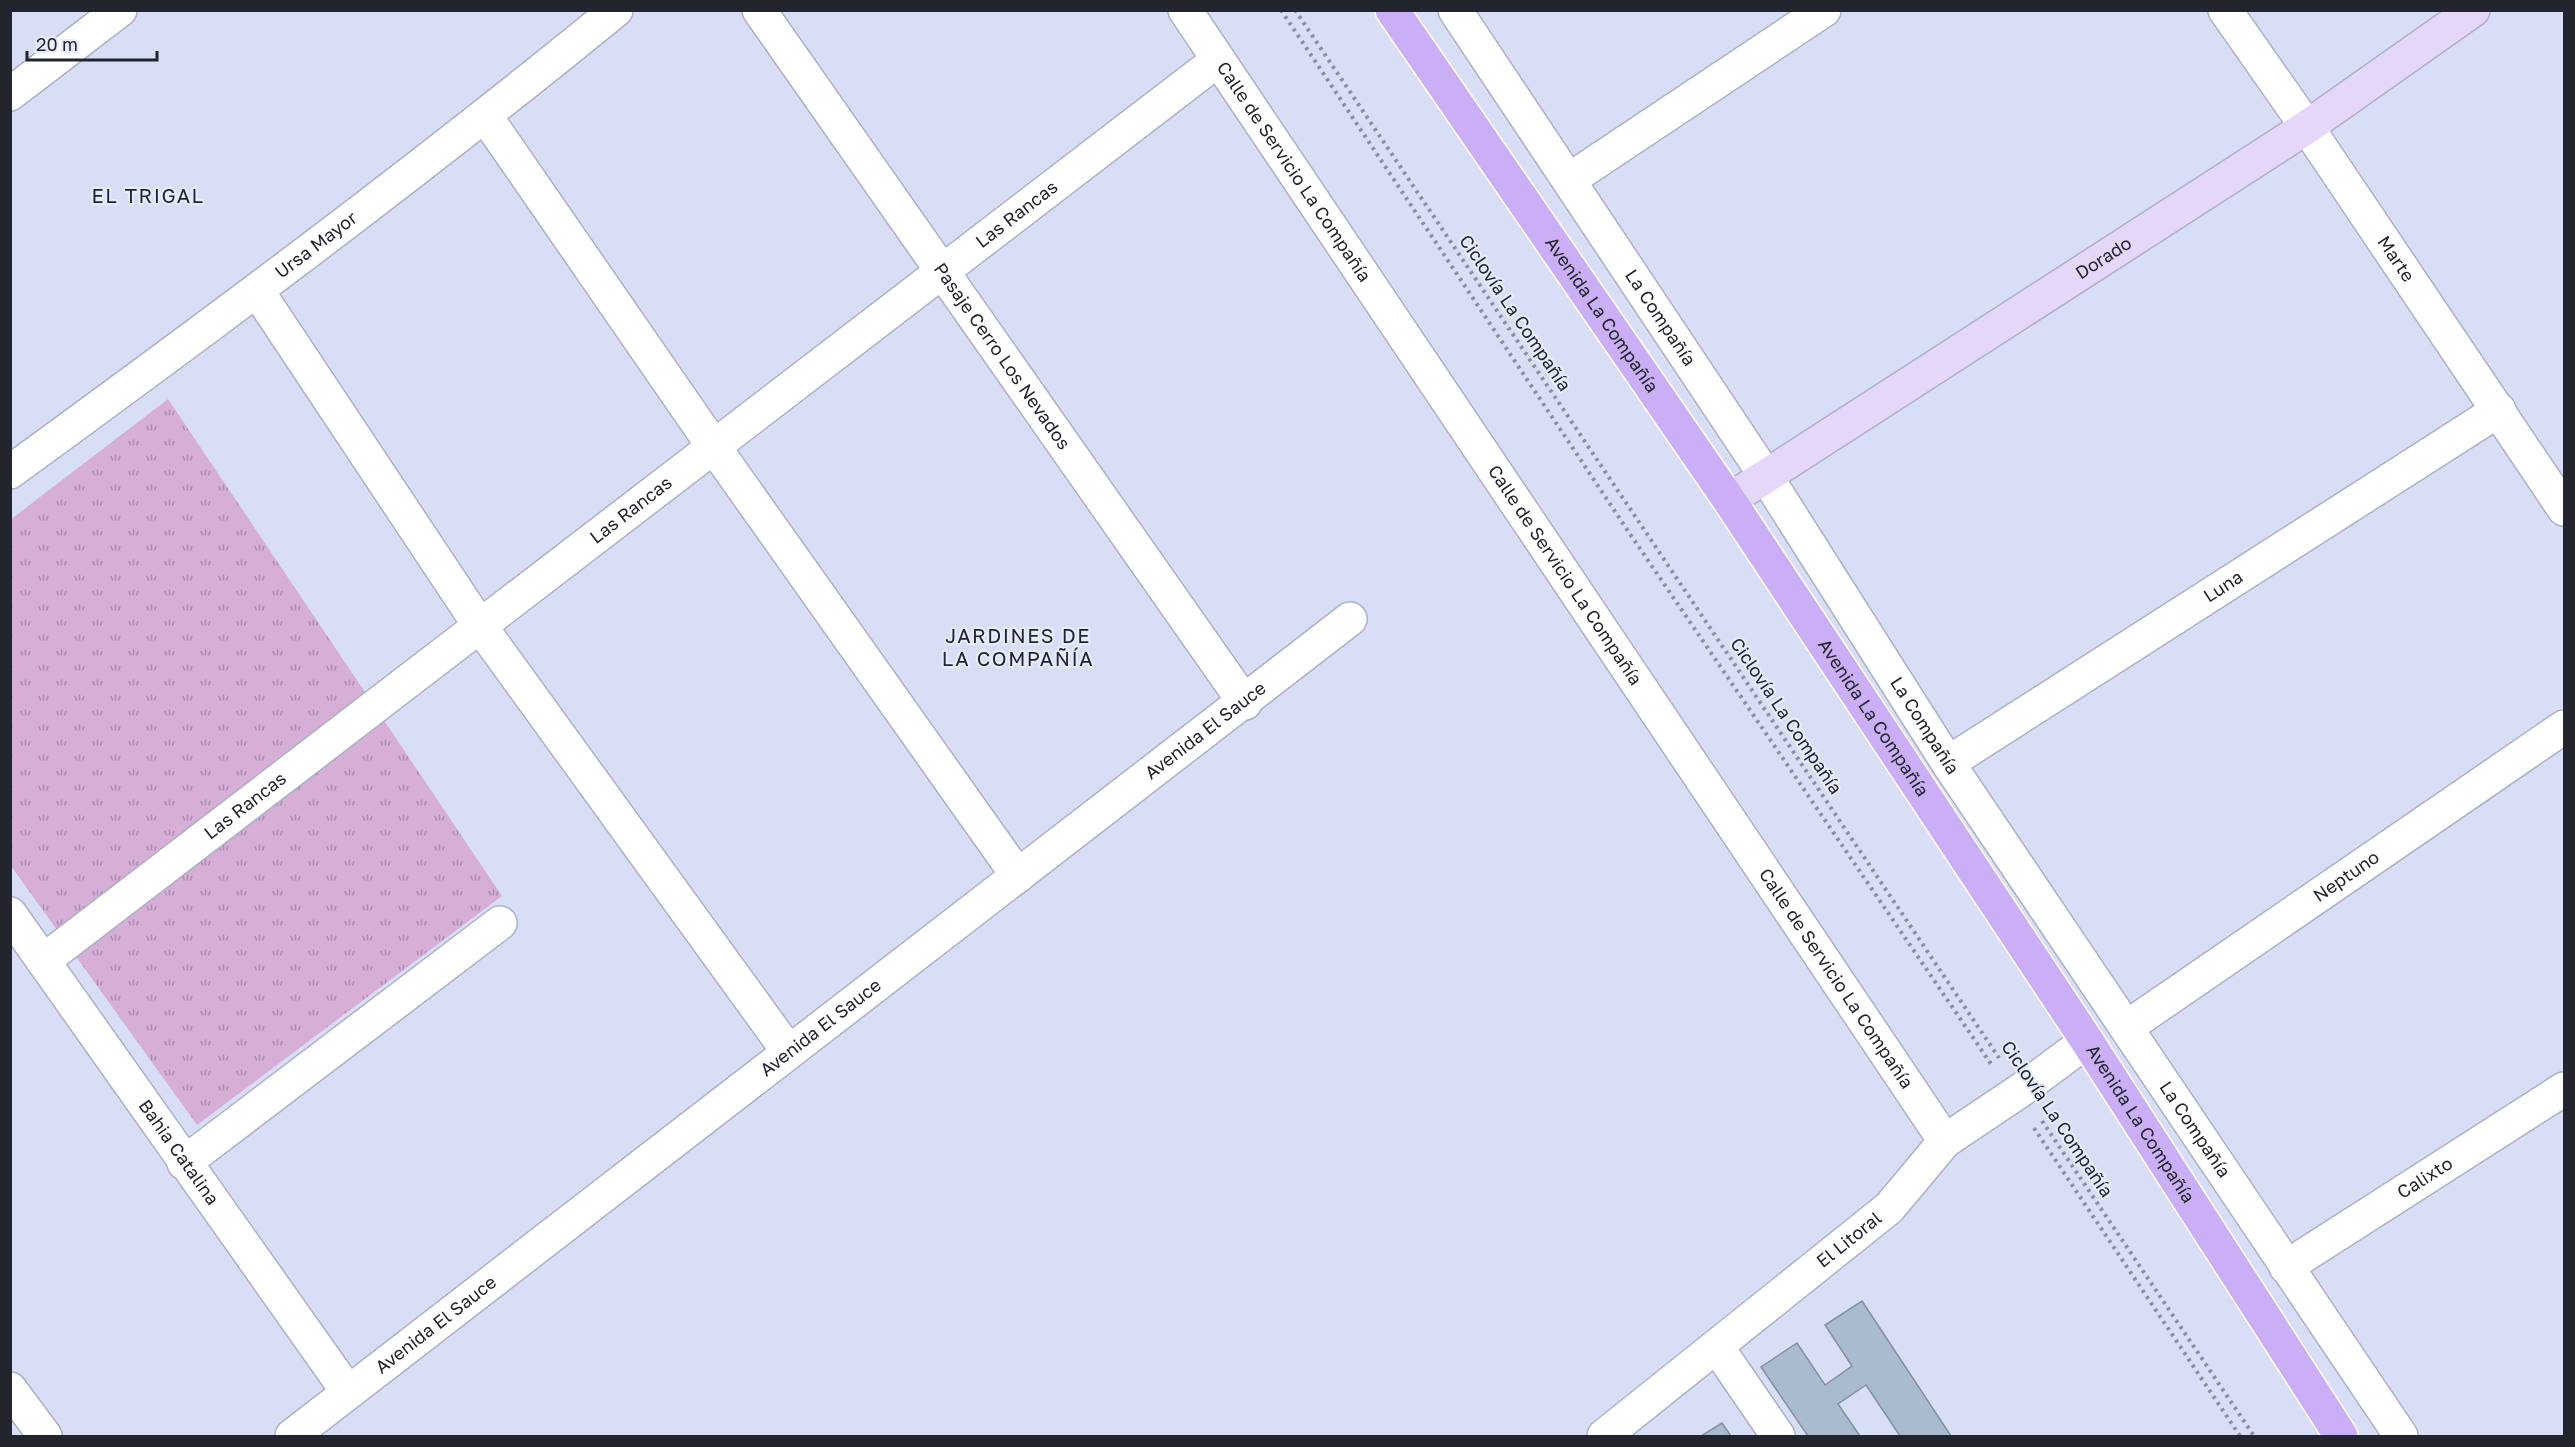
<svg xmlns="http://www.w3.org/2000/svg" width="2575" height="1447" viewBox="0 0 2575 1447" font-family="'Golos Text',sans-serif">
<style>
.grass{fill:url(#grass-tufts)}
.building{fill:#a9bbcd;stroke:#8191a2;stroke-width:1.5}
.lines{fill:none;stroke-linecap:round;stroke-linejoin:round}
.street-casing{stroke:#acb1c7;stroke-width:36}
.secondary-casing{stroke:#acb1c7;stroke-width:36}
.primary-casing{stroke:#fff;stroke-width:36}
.path{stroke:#8c90a2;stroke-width:4;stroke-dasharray:3 4.5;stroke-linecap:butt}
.street{stroke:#fff;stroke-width:33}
.secondary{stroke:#e5d7fa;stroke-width:33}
.primary{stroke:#cbaff6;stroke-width:33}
.labels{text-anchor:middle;stroke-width:4.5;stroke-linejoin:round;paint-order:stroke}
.street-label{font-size:18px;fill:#23252e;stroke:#e7ebfe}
.neighbourhood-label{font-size:20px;letter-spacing:1.5px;fill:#23252e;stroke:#e7ebfe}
</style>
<defs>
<pattern id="grass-tufts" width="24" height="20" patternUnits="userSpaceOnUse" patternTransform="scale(1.5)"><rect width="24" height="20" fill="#d6aed6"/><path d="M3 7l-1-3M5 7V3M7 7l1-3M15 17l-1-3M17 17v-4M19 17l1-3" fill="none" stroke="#ad8dae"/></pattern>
</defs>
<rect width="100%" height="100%" fill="#d8def5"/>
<path class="grass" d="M168,399L502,896L197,1125L11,866L10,520Z"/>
<path class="building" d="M1862,1301L1951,1436H1900L1866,1385L1838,1404L1860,1436H1808L1761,1367L1797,1343L1825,1385L1852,1366L1825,1325Z
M1722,1423L1731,1436H1701Z"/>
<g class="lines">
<defs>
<g id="street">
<path id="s1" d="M759,10L1245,703"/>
<path id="s2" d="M1185,10L1945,1141"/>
<path id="s3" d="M1455,10L1767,478L1948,763L2401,1436"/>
<path id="s4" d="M2225,10L2307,127L2564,509"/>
<path d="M10,94L120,10"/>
<path d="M486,117L714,447L1018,876"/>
<path d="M1569,180L1824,10"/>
<path d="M258,292L480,626L788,1051"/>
<path id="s5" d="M10,472C216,322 419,171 616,10"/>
<path id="s6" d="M1948,763L2499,410"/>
<path id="s7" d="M10,914L348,1392"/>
<path id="s8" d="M43,961L1218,60"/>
<path id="s9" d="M2127,1027L2564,727"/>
<path d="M184,1163L500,923"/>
<path id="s10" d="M2286,1267L2564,1089"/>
<path d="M1717,1347L1778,1436"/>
<path d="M10,1389L45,1436"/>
<path id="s11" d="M292,1436L1350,619"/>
<path id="s12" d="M1604,1436L1889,1208L1945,1141L2021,1090L2087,1041"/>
</g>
<g id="secondary">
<path id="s13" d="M1729,500L2307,127L2473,10"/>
</g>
<g id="primary">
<path id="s14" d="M1392,10L1729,500L2087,1041L2341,1436"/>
</g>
</defs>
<use href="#street" class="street-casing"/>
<use href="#secondary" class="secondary-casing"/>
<use href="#primary" class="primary-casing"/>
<path class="path" d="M1281,10L1628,531L1991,1064
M1295,10L1999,1058
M2042,1121L2254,1436
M2034,1128L2240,1436"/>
<use href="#street" class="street"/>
<use href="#secondary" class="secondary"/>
<use href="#primary" class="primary"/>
</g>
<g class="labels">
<g class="street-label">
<text dy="6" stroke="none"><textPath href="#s2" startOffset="195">Calle de Servicio La Compañía</textPath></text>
<text dy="6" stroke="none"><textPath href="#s8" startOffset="1227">Las Rancas</textPath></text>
<text dy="6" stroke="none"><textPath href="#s5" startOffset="381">Ursa Mayor</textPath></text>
<text dy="6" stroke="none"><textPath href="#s13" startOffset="446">Dorado</textPath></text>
<text dy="6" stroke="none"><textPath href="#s4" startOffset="302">Marte</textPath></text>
<text transform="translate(1515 313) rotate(56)" y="6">Ciclovía La Compañía</text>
<text dy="6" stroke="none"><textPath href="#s14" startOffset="370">Avenida La Compañía</textPath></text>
<text dy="6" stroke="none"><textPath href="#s3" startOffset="370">La Compañía</textPath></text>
<text dy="6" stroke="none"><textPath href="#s1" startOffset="423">Pasaje Cerro Los Nevados</textPath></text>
<text dy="6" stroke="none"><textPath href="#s8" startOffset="741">Las Rancas</textPath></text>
<text dy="6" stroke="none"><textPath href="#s2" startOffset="681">Calle de Servicio La Compañía</textPath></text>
<text dy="6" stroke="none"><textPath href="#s6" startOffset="327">Luna</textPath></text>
<text transform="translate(1786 716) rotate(56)" y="6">Ciclovía La Compañía</text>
<text dy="6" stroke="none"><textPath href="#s14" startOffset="856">Avenida La Compañía</textPath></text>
<text dy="6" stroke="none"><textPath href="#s3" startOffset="856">La Compañía</textPath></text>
<text dy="6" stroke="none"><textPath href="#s11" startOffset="1154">Avenida El Sauce</textPath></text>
<text dy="6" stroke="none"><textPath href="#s8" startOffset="255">Las Rancas</textPath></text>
<text dy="6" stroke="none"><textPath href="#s9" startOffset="266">Neptuno</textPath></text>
<text dy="6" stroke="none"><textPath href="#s2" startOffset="1167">Calle de Servicio La Compañía</textPath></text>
<text dy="6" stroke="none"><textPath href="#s11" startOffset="668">Avenida El Sauce</textPath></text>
<text transform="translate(2057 1119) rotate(56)" y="6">Ciclovía La Compañía</text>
<text dy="6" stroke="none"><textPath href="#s14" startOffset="1342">Avenida La Compañía</textPath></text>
<text dy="6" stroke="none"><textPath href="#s3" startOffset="1342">La Compañía</textPath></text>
<text dy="6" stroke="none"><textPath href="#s7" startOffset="292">Bahia Catalina</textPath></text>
<text dy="6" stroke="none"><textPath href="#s10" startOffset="165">Calixto</textPath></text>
<text dy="6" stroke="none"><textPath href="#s12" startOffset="314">El Litoral</textPath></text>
<text dy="6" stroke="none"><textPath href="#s11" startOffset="182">Avenida El Sauce</textPath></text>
</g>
<g class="neighbourhood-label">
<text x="148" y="203">EL TRIGAL</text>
<text x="1018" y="643">JARDINES DE<tspan x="1018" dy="23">LA COMPAÑÍA</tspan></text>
</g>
</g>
<rect width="2575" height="1447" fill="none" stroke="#23252e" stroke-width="24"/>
<path d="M27 51v9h130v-9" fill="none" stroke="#23252e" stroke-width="3"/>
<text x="36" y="51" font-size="18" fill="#23252e" stroke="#e7ebfe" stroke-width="4.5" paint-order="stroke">20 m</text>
</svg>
